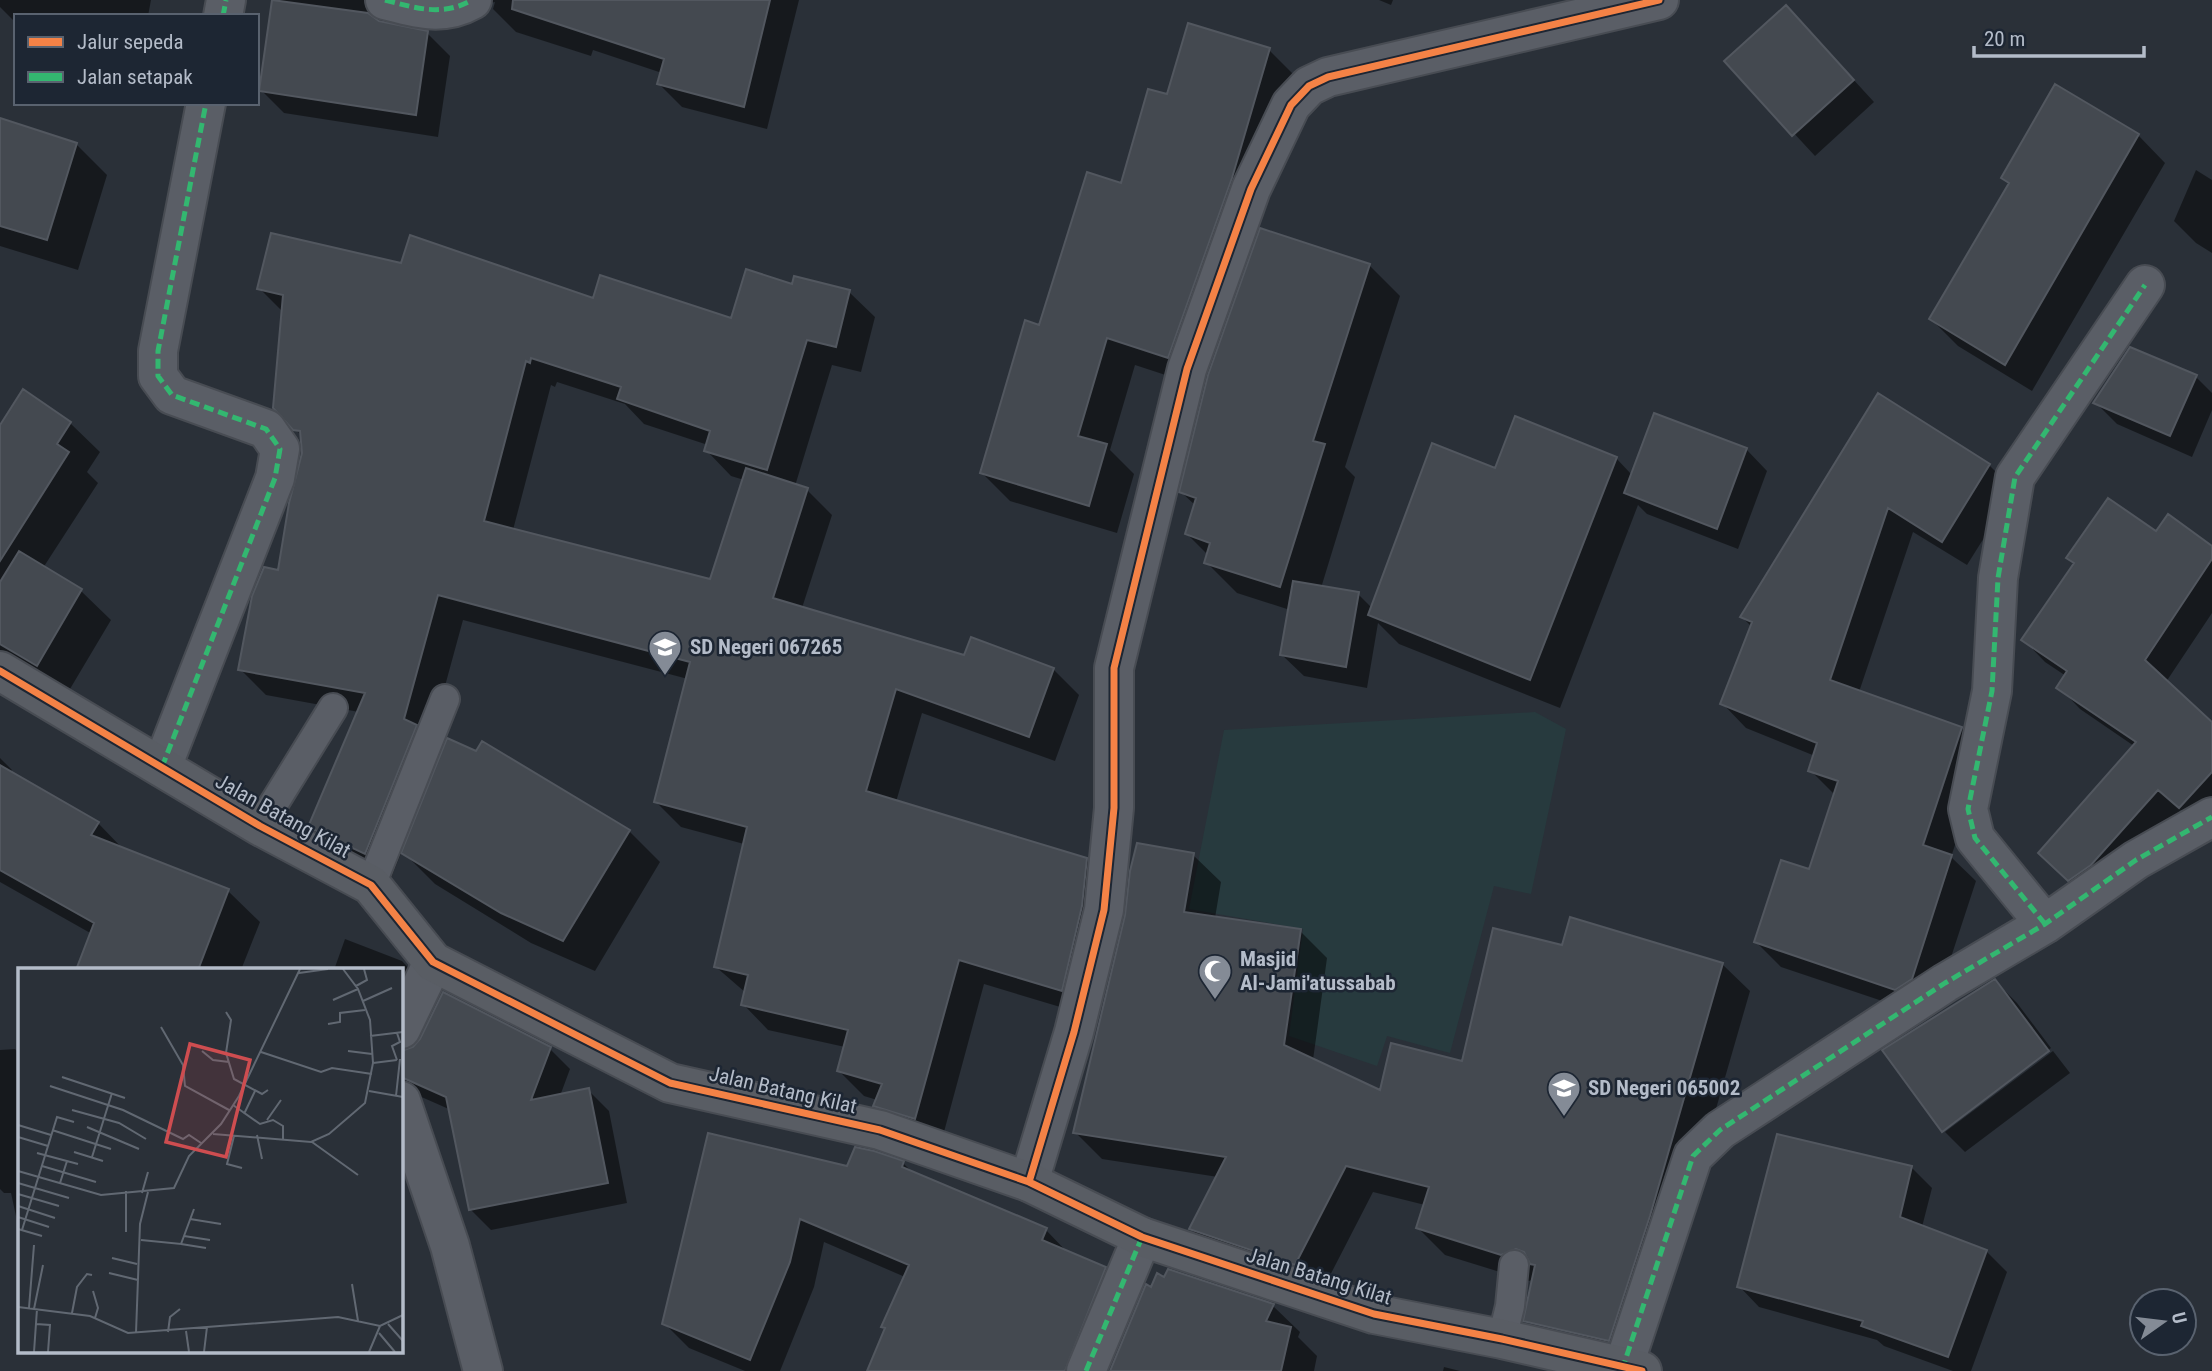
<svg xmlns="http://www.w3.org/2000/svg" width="2212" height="1371" viewBox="0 0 2212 1371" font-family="'Roboto Condensed',sans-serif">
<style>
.green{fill:#273a3e}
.shadow{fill:#0007;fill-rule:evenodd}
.building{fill:#444950;stroke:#52575f;stroke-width:2}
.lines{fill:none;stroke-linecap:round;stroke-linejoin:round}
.lane-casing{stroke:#484c53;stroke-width:32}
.street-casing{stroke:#484c53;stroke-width:42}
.secondary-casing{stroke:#484c53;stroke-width:42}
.lane{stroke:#5a5e66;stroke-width:28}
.street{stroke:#5a5e66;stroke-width:38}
.secondary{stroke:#595d64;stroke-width:38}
.quiet{stroke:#33b770;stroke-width:5;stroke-dasharray:10 5;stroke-linecap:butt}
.cycleway-casing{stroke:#1d2633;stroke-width:11}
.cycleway{stroke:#f48246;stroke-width:7}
.labels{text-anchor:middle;stroke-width:5;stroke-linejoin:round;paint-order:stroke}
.poi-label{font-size:21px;font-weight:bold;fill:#b4bcc9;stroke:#1d2633;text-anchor:start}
.street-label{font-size:21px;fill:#b4bcc9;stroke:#1d2633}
.inset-road{fill:none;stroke:#616872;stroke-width:2}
.view{fill:#ce4d50;fill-opacity:0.15;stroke:#ce4d50;stroke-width:3.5}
.inset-edge{fill:none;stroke:#b4bcc9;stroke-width:3.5}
</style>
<rect width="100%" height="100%" fill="#2a3038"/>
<path class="green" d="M1535,712L1566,729L1531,894L1494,886L1450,1053L1387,1036L1377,1066L1289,1036L1303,929L1189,909L1224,730Z"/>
<path class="shadow" d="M0,0H151L148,16H16V23L0,7Z
M274,0H799L767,129L682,107L659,84L662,73L593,50L591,56L516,32L493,9L495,2L463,10L386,19V24L427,33L450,56L438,137L284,113L261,90Z
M1379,0H1393L1391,5Z
M1807,29L1874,102L1815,156L1727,61Z
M1269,50L1297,78L1196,385L1135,365L1110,450L1134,474L1117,533L1010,501L982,473L1040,327L1122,185L1168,96Z
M0,120L76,144L107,175L78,270L0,246Z
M2138,135L2165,163L2032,391L1958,346L1931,319L2010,185L2003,178Z
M2196,170L2212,180V253L2196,243L2174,221Z
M402,265L594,300L732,320L793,286L849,292L875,317L861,372L832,365L795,486L807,490L832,515L802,608L965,657L1053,669L1079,695L1055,761L922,713L896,802L1086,860L1112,885L1087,1015L984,984L941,1143L900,1131L875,1106L877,1100L864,1096L839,1071L845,1047L768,1030L743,1004L746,993L716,967L744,844L681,827L655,801L688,679L463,620L430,741L443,754L629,831L660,862L595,971L531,943L435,884L402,851L391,878L335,851L310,826L359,712L266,695L240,669L280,572L303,453L302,436L275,408L283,312L259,288ZM557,382L625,404L644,424L708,445L706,450L731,476L744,480L711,582L513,530L551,385L555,387Z
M1369,265L1400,296L1345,467L1355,477L1321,588L1358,594L1372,608L1496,470L1616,458L1632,475L1746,449L1767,471L1738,549L1647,514L1638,505L1560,708L1399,644L1378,623L1367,688L1304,676L1282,655L1290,610L1237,593L1206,562L1208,555L1187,534L1196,506L1181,492Z
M2196,377L2212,393V410L2192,457L2117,424L2096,403Z
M1879,396L1989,465L2014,490L1967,565L1913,532L1859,692L1961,728L1986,753L1951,857L1976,881L1936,1003L1921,1014L1781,967L1756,942L1810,872L1835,795L1810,770L1815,756L1746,728L1722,703L1752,627L1742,617Z
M70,423L100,452L87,472L98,483L43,568L81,591L111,620L67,694L0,652V427Z
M2157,533L2212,548V613L2166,682L2212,724V817L2202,829L2181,810L2112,886L2091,901L2062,875L2134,746L2080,709L2059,687L2066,676L2045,662L2024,640L2075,564L2069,558Z
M0,758L12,770L10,773L98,823L124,850L228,891L260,922L241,970H78L92,934L0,882Z
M1193,855L1221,882L1215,918L1300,931L1327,958L1313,1060L1381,1093L1463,1064L1563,947L1722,964L1750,991L1677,1244L1641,1353L1556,1328L1534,1279L1529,1281L1445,1255L1418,1228L1425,1205L1373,1192L1322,1291L1218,1256L1191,1229L1218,1177L1102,1159L1075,1132Z
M345,939L402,961L423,983L401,1045V970H334Z
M1995,981L2017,1003L2051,1048L1944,1128V1132L1885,1051Z
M444,994L549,1048L570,1069L560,1096L588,1090L609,1111L627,1203L491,1230L470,1209L451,1110L401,1088V1052L415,1048Z
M15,1049L19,1053V1230L11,1193H4L0,1189V1050Z
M2053,1051L2070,1073L1965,1152L1945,1132Z
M903,1163L914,1174L1046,1230L1069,1254L1105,1269L1129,1293L1096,1371H868L886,1329L883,1326L905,1277L824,1242L814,1287L780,1371H745L689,1348L664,1323L848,1168Z
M1911,1167L1932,1188L1922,1227L1986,1251L2007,1272L1971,1371H1953L1884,1346L1877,1340L1759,1307L1739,1286Z
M1169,1271L1273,1306L1300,1332L1298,1337L1317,1356L1314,1371H1112L1152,1289L1165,1279Z
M1444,1367L1460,1371H1443Z"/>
<path class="building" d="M272,0L368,13L379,21L428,31L416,115L259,91Z
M513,0H770L744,107L657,84L664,59L512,9Z
M1786,5L1854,80L1792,136L1724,61Z
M1188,23L1270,48L1232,178L1168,358L1107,338L1078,436L1107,444L1089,506L980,473L1025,320L1039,325L1087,172L1121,183L1148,89L1167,94Z
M2055,84L2139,134L2005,365L1929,319L2009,183L2001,178Z
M0,118L77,143L47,240L0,226Z
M1260,228L1370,264L1313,441L1325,444L1280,587L1204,563L1210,543L1185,534L1196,498L1179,492L1208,375Z
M271,233L401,263L410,235L593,298L600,275L731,318L746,269L792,284L794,276L850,290L836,347L807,340L767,470L704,451L710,431L617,399L621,387L531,358L530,363L526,361L484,521L710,579L746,468L808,488L773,598L964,655L971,637L1054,668L1029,737L896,689L866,791L1087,858L1082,906L1062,991L959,960L915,1119L873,1106L882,1084L837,1071L848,1030L741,1005L748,975L714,967L747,827L654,802L690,662L438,595L404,719L417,725L365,854L308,827L365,693L238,670L252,596L264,567L278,570L289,503L302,453L300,431L293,430L273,408L283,295L257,289Z
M2130,347L2197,375L2170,436L2093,403Z
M23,389L71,422L57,444L69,452L0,561V425Z
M1878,393L1990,464L1942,542L1888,508L1830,680L1962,727L1923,845L1952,855L1912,979L1895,990L1754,942L1781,860L1809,869L1838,781L1808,771L1817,743L1720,704L1752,622L1740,617Z
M1654,413L1747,448L1717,529L1624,493Z
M1515,416L1617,457L1530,680L1368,615L1432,443L1495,468Z
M2108,498L2156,531L2168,514L2212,546V559L2145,660L2212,722V772L2179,808L2158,790L2091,865L2068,881L2038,853L2136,742L2056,688L2067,671L2021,640L2074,563L2066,558Z
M19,551L82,589L37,666L0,644V582Z
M1293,581L1359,592L1346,667L1280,655Z
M447,738L476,751L482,741L630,830L563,941L501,913L401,853Z
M0,765L99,822L91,835L229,889L198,970H76L94,923L0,870Z
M1137,843L1194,853L1184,912L1301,929L1284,1045L1380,1090L1391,1043L1462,1061L1493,928L1562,945L1570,917L1723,963L1650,1216L1609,1341L1523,1321L1535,1265L1530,1264L1524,1252L1516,1249L1501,1255L1416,1228L1429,1187L1346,1166L1295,1265L1189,1229L1226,1157L1073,1133L1125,915L1130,871Z
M1995,979L2049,1051L1942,1132L1882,1050Z
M443,992L551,1047L531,1100L589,1088L608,1183L469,1210L446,1097L401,1077V1051L413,1047L420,1039Z
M708,1133L847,1166L855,1147L874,1151L904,1161L902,1167L1047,1228L1042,1240L1106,1267L1065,1371H867L885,1328L881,1327L909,1265L800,1219L790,1262L750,1360L662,1324Z
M1777,1134L1912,1166L1900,1217L1987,1250L1948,1357L1861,1326L1863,1321L1737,1287Z
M1168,1269L1274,1304L1266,1321L1291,1327L1281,1371H1110L1146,1284L1151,1287L1157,1273L1164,1277Z"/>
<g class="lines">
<defs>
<path id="lane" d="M260,826L333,708
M371,885L445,699
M1502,1339L1510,1306L1514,1265"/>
<path id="street" d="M385,0C416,8 442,17 472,0
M223,16L226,0
M162,767L275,478L280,449L266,429L172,395L158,376V351L206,103
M2045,924L1975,838L1968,809L1992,691L1998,578L2015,477L2145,285
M401,1029L433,962
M401,1101L450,1246L483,1371
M1029,1182L1074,1032L1104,910L1114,808V668L1187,369L1251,189L1291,105L1309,86L1328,77L1659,0
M1086,1371L1142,1237
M1622,1371L1693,1156L1720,1130L1945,983L2045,924L2136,860L2212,817"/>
<path id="secondary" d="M0,671L260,826L371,885L433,962L670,1083L880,1130L1029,1182L1142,1237L1374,1314L1502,1339L1642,1371"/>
</defs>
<use href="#lane" class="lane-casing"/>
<use href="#street" class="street-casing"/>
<use href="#secondary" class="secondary-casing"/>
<use href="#lane" class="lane"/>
<use href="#street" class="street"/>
<use href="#secondary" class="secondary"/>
<path class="quiet" d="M385,0C416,8 442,17 472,0
M223,16L226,0
M162,767L275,478L280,449L266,429L172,395L158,376V351L206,103
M2045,924L1975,838L1968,809L1992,691L1998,578L2015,477L2145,285
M1622,1370L1693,1156L1720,1130L1945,983L2045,924L2136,860L2212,817
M1086,1371L1142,1237"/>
<defs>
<path id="cycleway" d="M0,671L260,826L371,885L433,962L670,1083L880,1130L1029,1182L1142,1237L1374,1314L1502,1339L1642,1371
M1029,1182L1074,1032L1104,910L1114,808V668L1187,369L1251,189L1291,105L1309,86L1328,77L1659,0"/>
</defs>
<use href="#cycleway" class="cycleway-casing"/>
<use href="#cycleway" class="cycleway"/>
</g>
<defs>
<symbol id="school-pin" viewBox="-11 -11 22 30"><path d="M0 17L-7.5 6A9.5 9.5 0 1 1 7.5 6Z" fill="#848b96" stroke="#1d2633"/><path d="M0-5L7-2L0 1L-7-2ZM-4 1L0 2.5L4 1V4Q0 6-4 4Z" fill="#fff"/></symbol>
<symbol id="mosque-pin" viewBox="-11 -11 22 30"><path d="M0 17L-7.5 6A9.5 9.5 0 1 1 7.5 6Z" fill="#848b96" stroke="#1d2633"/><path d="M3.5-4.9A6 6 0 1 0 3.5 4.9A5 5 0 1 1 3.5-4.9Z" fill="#fff"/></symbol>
</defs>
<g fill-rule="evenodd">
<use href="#school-pin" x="646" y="628" width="38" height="52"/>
<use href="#mosque-pin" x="1196" y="952" width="38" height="52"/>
<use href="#school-pin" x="1545" y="1069" width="38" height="52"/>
</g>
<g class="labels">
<g class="poi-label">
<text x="690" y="654">SD Negeri 067265</text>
<text x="1240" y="966">Masjid<tspan x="1240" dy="24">Al-Jami'atussabab</tspan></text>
<text x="1588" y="1095">SD Negeri 065002</text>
</g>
<g class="street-label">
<text transform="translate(283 816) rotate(29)" y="7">Jalan Batang Kilat</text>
<text transform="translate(783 1090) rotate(13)" y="7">Jalan Batang Kilat</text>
<text transform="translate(1319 1276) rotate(17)" y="7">Jalan Batang Kilat</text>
</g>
</g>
<g transform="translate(18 968)">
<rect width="385" height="385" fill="#2a3038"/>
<path class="inset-road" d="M281,5L310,1M338,18L349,12L346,1M315,32L340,21M345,33L374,20M208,44L213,52L208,85L216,111L244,126L250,122M310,56L322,54V45L347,42M143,59L165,97L167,118L211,142M352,68L385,64M184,83L195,92L211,94M330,83L354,86M243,84L303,104L314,100L354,106M379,92L374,78L382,74L379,65M355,95L379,92M44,109L107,130M32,118L105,142L165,171L171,167L183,175M351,123L385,129M378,128L382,91M215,137L242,156L255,152L265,158V172M54,142L101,155L128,171M226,146L237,123M249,152L263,132M0,157L33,167M69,159L121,181M34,162L93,181M195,166L293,174L311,166L347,135L355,95L352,52L340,21L325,1M239,167L244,191M216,168L209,196L224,200M0,169L30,178M294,174L340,207M56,184L85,193M19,185L60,196M74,189L94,125M24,198L78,214M0,203L83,227L156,220L171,188L203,156L221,128L282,1M0,215L51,230M42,215L49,193M124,225L130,204M0,226L41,238M0,238L37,250M0,249L31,259M172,251L203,256M0,261L24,268M4,262L39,149L56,154M108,264V223M166,268L192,272M123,272L163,276L176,241M163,276L188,280M94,290L119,296M91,305L120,312M334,316L340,353M75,323L80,340L77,350M0,339L72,348L110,365L320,349L362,358L385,347M11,340L16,277M16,341L25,297M54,345L59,319L69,306L74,307M18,356L32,357L30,384M370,356L385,373M168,363L171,384M150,364L152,349L162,341M118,365L122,256L130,224M361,365L377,384M16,384L19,341M186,384L189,359M351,384L362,358"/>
<path class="view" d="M172,76L232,92L208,189L148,174Z"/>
<rect width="385" height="385" class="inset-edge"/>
</g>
<rect x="14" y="14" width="245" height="91" fill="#1d2633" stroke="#59626f" stroke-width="2"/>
<rect x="28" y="37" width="35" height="10" fill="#f48246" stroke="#59626f" stroke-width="2"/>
<text x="77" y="49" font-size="21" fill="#b4bcc9">Jalur sepeda</text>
<rect x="28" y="72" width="35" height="10" fill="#33b770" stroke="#59626f" stroke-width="2"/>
<text x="77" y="84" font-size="21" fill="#b4bcc9">Jalan setapak</text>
<g transform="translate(2163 1322) rotate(76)"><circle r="33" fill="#1d2633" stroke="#59626f" stroke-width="2"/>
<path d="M0-5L12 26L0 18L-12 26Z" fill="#848b96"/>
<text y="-10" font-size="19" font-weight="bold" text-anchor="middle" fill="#b4bcc9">U</text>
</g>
<path d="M1974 46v10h170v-10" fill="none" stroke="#b4bcc9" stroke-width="3.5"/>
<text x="1984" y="46" font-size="21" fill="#b4bcc9" stroke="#1d2633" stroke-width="5" paint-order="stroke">20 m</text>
</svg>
